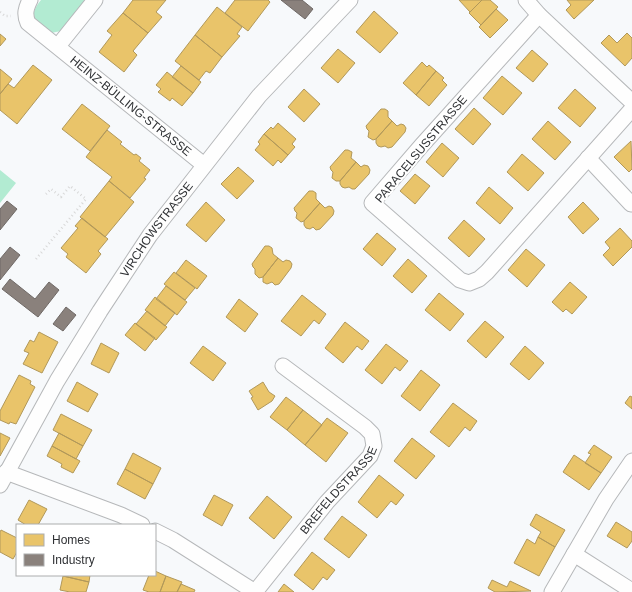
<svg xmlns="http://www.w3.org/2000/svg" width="632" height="592" viewBox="0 0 632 592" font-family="Arial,sans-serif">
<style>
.green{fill:#b2ebd2}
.homes{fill:#e9c46a;stroke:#b1985a}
.industry{fill:#8a817c;stroke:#6f6966}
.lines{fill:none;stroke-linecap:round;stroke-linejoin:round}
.street-casing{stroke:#b6b8ba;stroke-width:17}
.path{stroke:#d7d7d7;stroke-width:2.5;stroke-dasharray:1 3;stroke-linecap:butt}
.street{stroke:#fefefe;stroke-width:15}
.labels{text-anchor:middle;stroke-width:4;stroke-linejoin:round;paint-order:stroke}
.street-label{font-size:12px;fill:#2f3134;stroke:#fff}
</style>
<rect width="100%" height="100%" fill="#f7f9fb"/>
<path class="green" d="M41,0H87L61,31L51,33C36,20 26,19 41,0Z
M0,170L16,183L0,203Z"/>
<path class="homes" d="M133,0H166L156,12L162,17L148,33L123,13Z
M235,0H268L270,2L248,31L225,13Z
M459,0H482L470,12Z
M482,0H490L498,7L481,25L469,13Z
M567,0H594L574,19L566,10L571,5Z
M217,7L242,27L237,34L240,36L222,57L195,35Z
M496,9L508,20L490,38L479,27Z
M374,11L398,33L380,53L356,32Z
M123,13L148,33L133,51L137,55L124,72L99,52L112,35L107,31Z
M627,33L632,38V58L625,66L601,43L609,35L617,43Z
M0,34L6,39L0,46Z
M195,35L222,57L210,73L206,71L199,80L175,61Z
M338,49L355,63L338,83L321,68Z
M532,50L548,64L533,82L516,68Z
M422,62L427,67L429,65L436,71L416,95L403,83Z
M33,65L52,80L17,124L0,110V94L8,84L14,88Z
M181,66L201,82L193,93L172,77Z
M0,69L12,79L0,94Z
M436,71L444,78L442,80L447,85L429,106L416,95Z
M167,72L193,93L182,106L172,98L170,101L158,92L161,89L156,85Z
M502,76L522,93L503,115L483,98Z
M304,89L320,104L304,122L288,107Z
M575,89L596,108L580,127L558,108Z
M82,104L110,126L90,151L62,129Z
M474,108L491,124L473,145L455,129Z
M381,109H385L388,111V117L392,121L376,139L373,140L368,137L369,131L367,129L366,126Z
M392,121L397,126L401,124L404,125L406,128L405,132L392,147L388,148L385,146L381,147L378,146L376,143V139Z
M548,121L571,142L555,160L532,139Z
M278,123L296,139L292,144L295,147L288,155L264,134L271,127L273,129Z
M107,130L122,142L120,144L134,155L136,154L141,158L139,161L150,170L144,178L146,179L130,198L109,181L112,177L86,157Z
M264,134L288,155L281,163L278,160L273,166L255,150L260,144L258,142Z
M631,141L632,169L629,172L614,157Z
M442,143L459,158L443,177L426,162Z
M345,150H348L352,152L351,158L356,162L340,181H336L332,178L333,172L331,170L330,167Z
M522,154L544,173L528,191L507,172Z
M356,162L361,167L364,165L368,166L370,170L369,174L355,189H352L349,187L345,188L342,187L340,184V181Z
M238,167L254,181L237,199L221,184Z
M415,174L430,186L415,204L400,191Z
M109,181L134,202L105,237L80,217Z
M489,187L513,208L500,224L476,203Z
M309,191H313L316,193V199L320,203L304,221L301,222L296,218L297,213L295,211L294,208Z
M206,202L225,220L206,242L186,225Z
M583,202L599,219L583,234L568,217Z
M320,203L325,208L329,206L332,207L334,211L333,215L320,229L316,230L313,227L310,229L306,228L304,225V221Z
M82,218L108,239L98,251L101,254L86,273L66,257L68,254L61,248L78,228L75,226Z
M464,220L485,239L469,257L448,238Z
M620,228L632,241V247L613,266L603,255L610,248L605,242Z
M377,233L396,249L382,266L363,249Z
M265,246H269L272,248L273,254L278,258L263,277L259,278L255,274V269L253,267L252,264Z
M526,249L545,265L527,287L508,270Z
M278,258L283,262L286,260L290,261L292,264L291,268L279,284L275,285L272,282L267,284L263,282V277Z
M408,259L427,276L412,293L393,276Z
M186,260L207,276L197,289L176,273Z
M174,272L195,288L185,300L164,284Z
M570,282L587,297L572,314L566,309L563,312L552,302Z
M166,286L187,302L177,315L156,299Z
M439,293L464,314L450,331L425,310Z
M302,295L326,314L319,324L314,320L301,336L281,321Z
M155,297L175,313L165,326L145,310Z
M239,299L258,314L245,332L226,317Z
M147,311L167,327L156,340L136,324Z
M485,321L504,337L486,358L467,341Z
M345,322L369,341L362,350L357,346L343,363L325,348Z
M135,323L155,338L145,351L125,335Z
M39,332L58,342L42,373L23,364L29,353L24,351L30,340L34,342Z
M101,343L119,353L109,373L91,364Z
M386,344L408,361L400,371L395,367L382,384L365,370Z
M203,346L226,363L213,381L190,363Z
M525,346L544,363L529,380L510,364Z
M421,370L440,385L420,411L401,396Z
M19,375L31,381L30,384L35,387L16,424L10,422L9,424L0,420V411Z
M77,382L98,394L88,412L67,401Z
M263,382L269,392L275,396L272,401L258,410L251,398L253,397L249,391Z
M630,396L632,397V409L625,403Z
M286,397L303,410L287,430L270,417Z
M453,403L477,421L470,431L465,427L449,447L430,432Z
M303,410L322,425L305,445L287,430Z
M61,414L92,430L83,446L53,430Z
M327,418L348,433L326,462L305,445Z
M0,433L10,438L0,456Z
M59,433L83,446L76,459L52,446Z
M412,438L435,456L416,479L394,461Z
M594,445L612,457L601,473L585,463L591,454L588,453Z
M52,446L80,461L73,473L61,467L62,464L47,456Z
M133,453L161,468L153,484L125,469Z
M574,455L601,473L589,490L563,472Z
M125,469L153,484L145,499L117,484Z
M379,475L404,495L396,505L391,501L377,518L358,502Z
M214,495L233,505L222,526L203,515Z
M267,496L292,517L274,539L249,518Z
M29,500L47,509L38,525H26L18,520Z
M536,514L565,530L555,547L538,537L541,532L530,525Z
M342,516L367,535L349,558L324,539Z
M616,522L632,532V541L627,548L607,536Z
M1,530L17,538V552L13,559L0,552V532Z
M538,537L555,547L539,576L514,563L527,539L535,544Z
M312,552L335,570L327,580L323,577L313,590L294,575Z
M155,571L166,576L160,592H149L143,590L149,575H155Z
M63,575H90L89,582L63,576Z
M63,576L89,582L86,592H70L60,590Z
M166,576L182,582L177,592H160Z
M492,580L507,587L510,581L531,591L495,592L488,588Z
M181,584L195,590L194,592H177Z
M284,584L294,592H278Z"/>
<path class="industry" d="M281,0H302L313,9L305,19Z
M7,201L17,209L0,230V209Z
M10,247L20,255L0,280V259Z
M10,279L35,299L49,282L59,290L38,317L2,289Z
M66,307L76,315L63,331L53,324Z"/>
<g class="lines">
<defs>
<g id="street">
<path id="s1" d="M30,0C26,8 24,14 28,23L204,165"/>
<path d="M526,0L539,15L632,102"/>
<path d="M539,15L422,145L372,203L460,280L469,283L479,279L487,272L632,109"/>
<path d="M58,46L95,0"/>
<path d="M588,158L631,204"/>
<path d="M6,472L121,515L142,525"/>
<path id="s2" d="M0,485L57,381L100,311L150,235L259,96L350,0"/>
<path d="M155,531L173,540L255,592"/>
<path d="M574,554L632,591"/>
<path id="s3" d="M255,592L327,502L370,456L374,446L372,434L365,427L283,366"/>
<path d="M552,592L606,499L632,461"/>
</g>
</defs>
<use href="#street" class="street-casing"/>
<path class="path" d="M0,12L5,16H11
M36,259L86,199L70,186L61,197L51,189L46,194"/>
<use href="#street" class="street"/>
</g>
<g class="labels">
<g class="street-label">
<text dy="4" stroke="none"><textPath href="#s1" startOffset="156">HEINZ-BÜLLING-STRASSE</textPath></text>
<text transform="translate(421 149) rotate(-50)" y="4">PARACELSUSSTRASSE</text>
<text dy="4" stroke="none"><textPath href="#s2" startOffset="300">VIRCHOWSTRASSE</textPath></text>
<text dy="4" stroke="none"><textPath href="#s3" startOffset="132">BREFELDSTRASSE</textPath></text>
</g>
</g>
<rect x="16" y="524" width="140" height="52" fill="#ffffff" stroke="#acadae"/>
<rect x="24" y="534" width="20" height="12" fill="#e9c46a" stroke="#acadae"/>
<text x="52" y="544" font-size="12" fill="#2f3134">Homes</text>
<rect x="24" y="554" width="20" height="12" fill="#8a817c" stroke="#acadae"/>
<text x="52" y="564" font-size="12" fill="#2f3134">Industry</text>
</svg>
